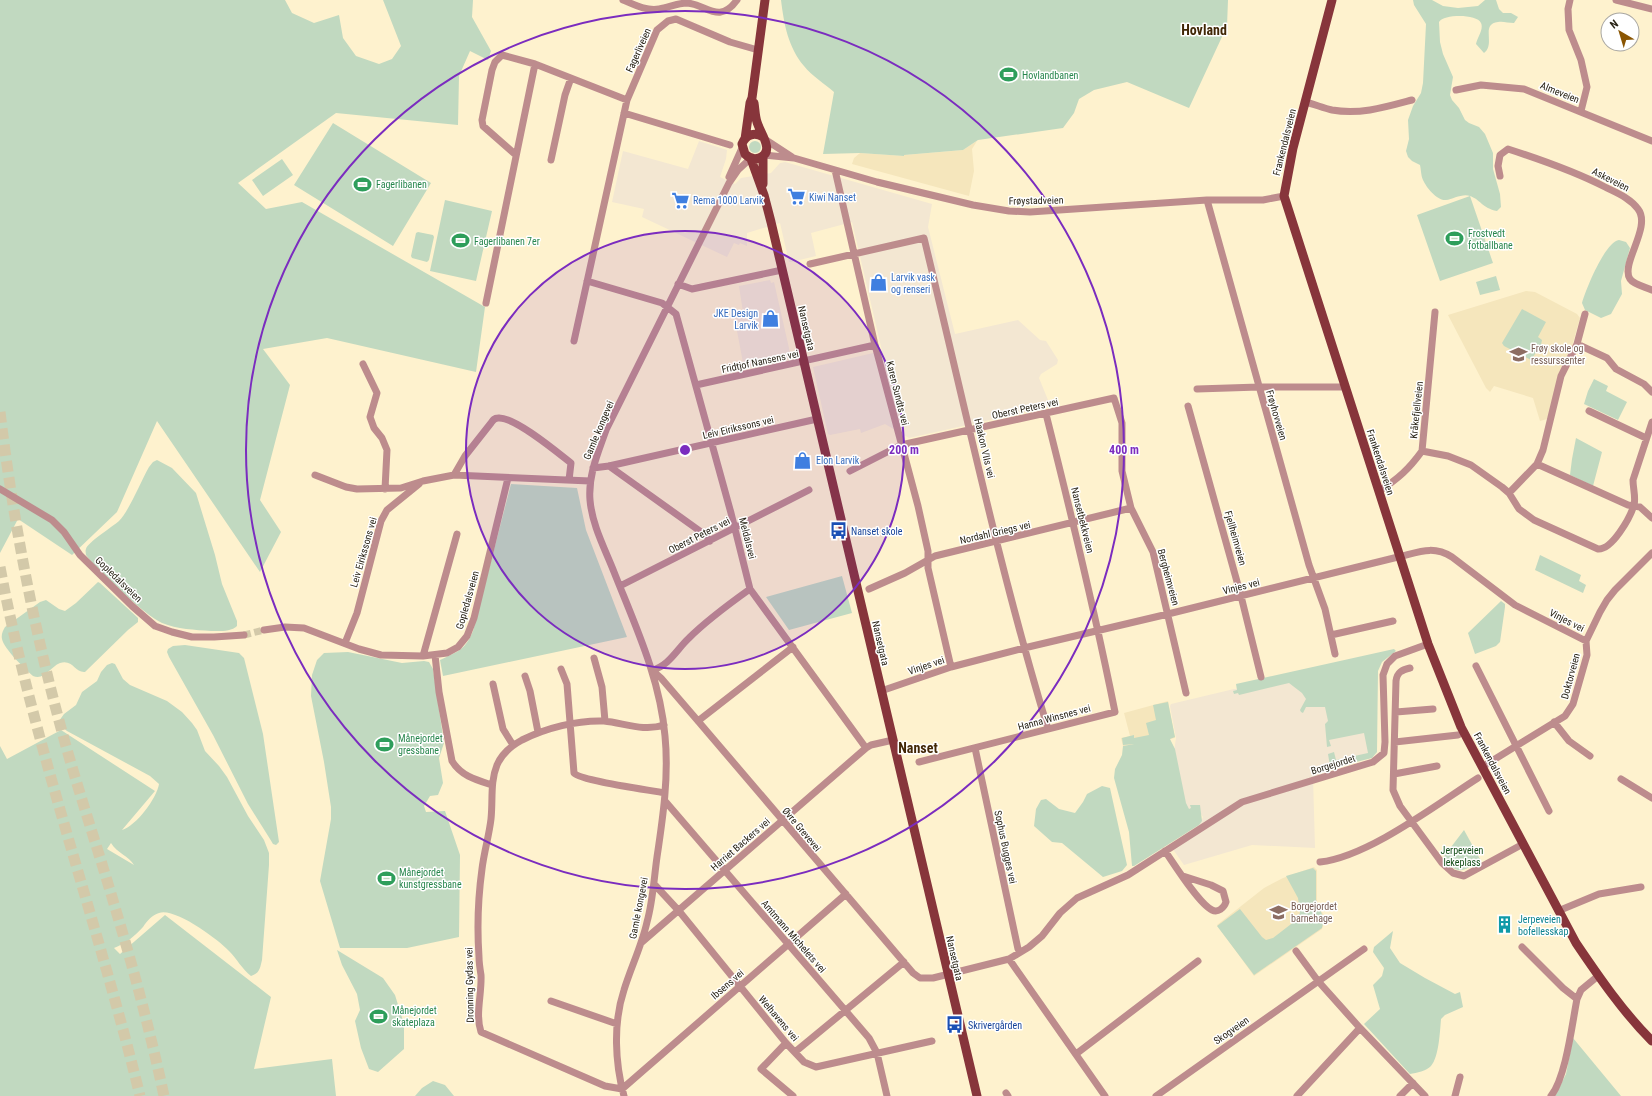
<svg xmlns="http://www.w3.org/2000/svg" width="1652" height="1096" viewBox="0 0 1652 1096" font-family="'Roboto Condensed',sans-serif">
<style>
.commercial{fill:#f3e7d2}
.built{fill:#f5e6bc}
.green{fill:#c1d9c0;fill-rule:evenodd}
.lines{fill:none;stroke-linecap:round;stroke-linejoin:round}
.minor-tunnel{stroke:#d3c9a9;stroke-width:7;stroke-dasharray:7 3.5;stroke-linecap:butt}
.highway-tunnel{stroke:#d3c9a9;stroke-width:11;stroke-dasharray:11 5.5;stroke-linecap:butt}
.minor{stroke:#bd8c8d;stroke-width:7}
.major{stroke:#87353b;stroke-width:9}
.ring{fill:none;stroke:#7b2cbf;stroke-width:2}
.labels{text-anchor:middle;stroke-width:3;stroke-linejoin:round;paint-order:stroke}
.street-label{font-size:10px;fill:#292417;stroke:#fff}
.leisure-label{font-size:10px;fill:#27864d;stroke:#fff;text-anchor:start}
.shop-label{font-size:10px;fill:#366cbe;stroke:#fff;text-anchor:start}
.education-label{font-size:10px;fill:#785e54;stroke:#fff;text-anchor:start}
.transit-label{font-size:10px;fill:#164399;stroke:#fff;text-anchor:start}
.park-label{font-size:10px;fill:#134d17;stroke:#fff}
.culture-label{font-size:10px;fill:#0d838f;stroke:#fff;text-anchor:start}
.district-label{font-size:14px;font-weight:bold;fill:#412706;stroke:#fff}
.centre{fill:#7b2cbf;stroke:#fff;stroke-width:2}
.ring-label{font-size:12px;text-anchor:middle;font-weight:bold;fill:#7b2cbf;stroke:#fff;stroke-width:3;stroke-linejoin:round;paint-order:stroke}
</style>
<rect width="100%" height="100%" fill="#fef2ce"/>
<path class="commercial" d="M699,141L727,150L726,159L720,177L735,184L741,178L771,173L780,163L785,162L932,204L928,227L955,334L1018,320L1040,340L1046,341L1058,360L1057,364L1041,374L1039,378L1050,405L1048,407L909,438L885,424L861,433L860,429L830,435L828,434L813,367L882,351L852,222L811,233L816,256L791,262H789L780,223L747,233V246L740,243L739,245L734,243L727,257L642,217L644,209L612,202L623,151L688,169Z
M770,280L771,283L774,282L791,357L744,368L734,315L743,312L739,286Z
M1298,679L1364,731L1370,753L1367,756L1313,777L1315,848L1252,845L1184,865L1170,845L1199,825L1203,817L1197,808L1188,811L1186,808L1174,752L1176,738L1170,706L1171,704L1234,689L1255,688Z"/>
<path class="built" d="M977,141L972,149L974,171L969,196L852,164L854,158L860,153L904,156V155L952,151L963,150Z
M1526,291L1535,292L1577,314L1580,318L1572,346L1547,419L1540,421L1533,398L1494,386L1490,392L1486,388L1448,315Z
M1168,701L1175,738L1123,746L1121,738L1130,736L1124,713Z
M1314,867L1317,870V902L1325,918L1322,929L1254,976L1217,925L1264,888L1283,878Z"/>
<path class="green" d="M0,0H285L292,13L314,23L339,15L343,38L356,56L379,64L392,59L401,46L383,0H473L472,17L491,51L488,60L470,51L459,76L458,125L336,113L238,183L266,209L302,202L485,307L476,372L327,338L263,349L290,385L260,500L281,532L260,572L157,421L117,512L72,555L18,519L0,553Z
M781,0H1228L1227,26L1189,108L1127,82L1094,90L1079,99L1074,113L1063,128L978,140L963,150L904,155V156L860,153L823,154L834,92C825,84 812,76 804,66C788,47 784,24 781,0Z
M1413,0H1432L1443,6L1458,8L1478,6L1485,0H1496L1499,9L1503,13H1511L1518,17L1514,23C1508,23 1503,21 1498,22C1480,24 1496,44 1484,53L1476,44C1477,38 1484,29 1481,23C1477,14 1444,14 1439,22L1440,42L1443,54L1453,77L1450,95L1452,100L1459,108L1465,120L1469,123L1479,127L1485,134L1493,153V169L1500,194L1501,207L1497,211C1482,208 1481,200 1470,196C1463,193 1453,199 1446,200C1437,201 1426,187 1423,180C1421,176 1421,169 1420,165L1412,161L1408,157L1406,151L1409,139L1408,120L1413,106L1421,93L1423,83L1426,24L1414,5Z
M333,123L431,183L393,246L294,185Z
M749 147a6 6 0 1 1 12 0a6 6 0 1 1-12 0Z
M282,159L293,175L263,196L252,180Z
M1470,196L1493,263L1440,281L1417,215Z
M445,200L492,211L476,281L430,271Z
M418,232L433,235L434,237L429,260L427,262L412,258L411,256L416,233Z
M1619,240L1626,242L1630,248L1621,281L1622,294L1611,314L1601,318L1585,310L1582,303C1586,289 1605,242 1619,240Z
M1496,276L1500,290L1480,295L1476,282Z
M1522,309L1546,322L1538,337L1542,340L1541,345L1531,360L1504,346L1502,343Z
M1594,379L1608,386L1606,391L1627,402L1618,420L1584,404L1588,391Z
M1576,438L1602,452L1593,486L1570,475L1572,459Z
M157,460L172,468L196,493L215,555L222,584L237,621V626C231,632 219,631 211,631C195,630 177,629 162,623C145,615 97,571 86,555C86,553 85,551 86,549C87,543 112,527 119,521C129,511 141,481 149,467L153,462Z
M511,484L577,488L586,530L627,637L443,676L440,660C459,651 465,650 473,631Z
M1540,555L1581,575L1579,581L1586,585L1583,593L1535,570Z
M842,576L852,613L789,630L766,597Z
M98,582L100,583L138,618V622L128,630L85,672C75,673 73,659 60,663C50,667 44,681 33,676C25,669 4,649 2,639C1,634 3,631 5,627L40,602L46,600L59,609L65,611L76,603Z
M1501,601L1505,604V607L1500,642L1496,646L1475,654L1468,633Z
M185,645L239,653L244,658L263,734L279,842L276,845L273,844L270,839L248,804L213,735L169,657L167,652L168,649L173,646Z
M1394,649L1396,651L1382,662L1378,671L1377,752L1372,758L1332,768L1330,766L1328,754L1334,752L1336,760L1368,753L1364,733L1329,740L1331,746L1327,747L1325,724L1328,721L1325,707H1306L1303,713L1301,712L1300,710L1306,699L1302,693L1289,683L1239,695L1238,693L1234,694L1233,691L1237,690L1236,684Z
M348,652L402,663L424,661L429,662L433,669L444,743L439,758L443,783L438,795L430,796L424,806L426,812L445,811L460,855L459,937L407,948H340L320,881L331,819V807L324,762L311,696L312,675L317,660L324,653Z
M112,663L115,664L123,679L130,685L167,701L182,712L192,723L197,730L205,751L219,766L227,777L248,816L264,840L269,853V865L262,960C260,968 260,973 251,976C242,969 237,959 229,951C218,939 174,907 159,913C152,915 147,921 143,927C135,936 125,944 114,948L120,954L165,915L271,997L254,1069L332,1059L336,1096H0V746L7,759L61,730L155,791L122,830C136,826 157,798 159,784L150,776L67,731L60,725L59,721L64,714L76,705L82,692L97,681L101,672L107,665ZM111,843C117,853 129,856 134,865L107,849Z
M1168,702L1175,737L1170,739L1175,749L1186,803L1189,809L1191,808L1190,805H1200L1202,821L1199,825L1134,866H1132L1129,832L1114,778L1115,769L1122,755L1123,746L1134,744L1123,745L1122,738L1134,735V738L1149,735L1146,723L1156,720L1153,705Z
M1102,786L1110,788L1127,865L1122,871L1103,877L1062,843L1052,842L1034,826L1036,809L1041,800L1046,799L1059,809L1075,813L1083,802L1087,794Z
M1464,830L1481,861C1461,871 1460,876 1442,859Z
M1313,868L1316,871V900L1324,919L1322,928L1254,975L1217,926L1240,909L1262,937L1266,940L1273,938L1295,921L1300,913L1298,898L1286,876Z
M1393,931L1390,948L1400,963L1425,978L1455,994L1460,992L1463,1007L1445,1015L1441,1019C1440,1031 1439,1057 1431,1066C1426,1071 1417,1073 1410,1074L1364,1024L1380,1009L1373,985L1382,976L1384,968L1373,952L1374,947Z
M337,950L383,978L395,995L404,1024V1049L378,1072L369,1069L361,1048L355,1021L360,1010L357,994L342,965Z
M1573,1038L1621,1096H1555L1566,1074Z
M433,1081L445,1085L454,1096H415L422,1088Z"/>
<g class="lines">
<path class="minor-tunnel" d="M244,635L264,630"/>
<path class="highway-tunnel" d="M0,412C13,519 33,625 61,728C78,791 99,852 117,914C135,974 151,1035 164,1096
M0,567C34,747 97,919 140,1096"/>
<path class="minor" d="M623,0C635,5 646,11 659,9C668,8 677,3 687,3C706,4 719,25 737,0
M1570,0L1568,9L1569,30L1581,60L1587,87L1581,111
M1616,0L1652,9
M1456,90L1481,85L1524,89L1652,141
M1305,102C1314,104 1323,108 1332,110C1360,115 1386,107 1412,100
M624,113L730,145
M766,140L792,157
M516,155L483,126L482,120L492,70L495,62L502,55L535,64L627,100
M764,155L794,158L877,182L973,205L1009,211L1030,212L1207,200H1263L1284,196
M551,160L565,95L571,78
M835,170L875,345L918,506L928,551V568L951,667
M1500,176L1498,166L1500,155L1508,149C1542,160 1574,171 1605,187C1617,193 1630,198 1638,209C1652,227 1620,264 1630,279C1634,285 1646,287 1652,290
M729,177L742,148
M1207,200L1309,565L1325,609L1335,654
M810,264L924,238C964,403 999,568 1048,729
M587,281L662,303L676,314L731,513L750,589L866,748
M678,284L692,289L782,270
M486,303L535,64
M1585,314L1577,344L1607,358L1616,369L1644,384L1652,392
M574,341L627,100L657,30L668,21L676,19L730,42L758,50
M363,364L377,393L370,417L374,428L382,438L387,450L385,489
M696,385L875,345
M1197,389L1259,387H1344
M1188,406L1241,596L1261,677
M1589,411L1646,438
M1422,451L1448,456L1471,465L1502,487L1509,493L1519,509L1534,520L1598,549C1612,550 1630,518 1634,505C1636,497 1633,489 1633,480L1652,422
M1537,464L1628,505L1640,507L1652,518
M609,466L704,534L710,541
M593,468L609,466L817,419
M850,471L901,445L1114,398L1122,423V471L1131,508L1153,552L1186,693
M315,475L346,487L357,489L401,488L423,481L454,475L590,481
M454,475L465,456L491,423C493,420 494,418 498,418C514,416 557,452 571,463L569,480
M0,489L52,520L64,532L80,555L132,606L155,626L172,632L192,637H214L244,635
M1379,491C1398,479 1409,469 1422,451L1435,312
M1509,493L1537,464L1543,450L1561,376L1577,344
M620,586L809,490
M869,589L905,573L935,556L1131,508
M264,630L285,627L304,628L359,649L381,655L423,656L447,653L458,647L467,636L474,618L508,478
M1331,635L1393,621
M345,643L357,613L381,521L387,510L419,484
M435,655L439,692L452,761C461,776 476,780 492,785
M423,656L457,534
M594,658L602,687L605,721
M1476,666L1549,811
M1410,668C1402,670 1397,672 1396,681L1393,790L1400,806L1442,863L1453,873L1464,876L1523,844
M561,669L567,684L574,773C581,781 650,790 665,793
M652,670L661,678L698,721L913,973L920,978H933L1009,959L1029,947L1042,936L1060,913L1077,898L1128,875L1242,802L1373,762L1384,753L1385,742L1383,675L1387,664L1395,656L1428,644
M652,670C669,666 677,649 689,638C707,620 729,604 750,589
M525,676L530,691L538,732
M493,684L503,729L513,745
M881,691L951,667L1024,648L1168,614L1398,557C1419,552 1433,545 1452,557L1515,605L1586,641
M1396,712L1433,709
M698,721L793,647
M1554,722L1569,741L1590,756
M664,725C644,732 624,723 604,721C577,720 546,728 522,740C511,746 502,753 497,765C490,782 493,800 491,819C489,836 484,852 482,869C478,898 477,928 479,957C479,963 480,969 481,975C482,994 475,1014 481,1032L605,1086L622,1089L846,894
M1395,742L1458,735
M975,748L1018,949
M919,762L1115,712C1095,612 1071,513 1046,414
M1482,767L1565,716L1573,704L1587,655L1586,641L1600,612L1607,600L1615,590L1652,553
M1394,774L1437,766
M1621,779L1652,798
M665,801L869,1038L877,1053L887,1096
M1165,851C1174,864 1199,904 1212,910C1218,913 1224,908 1226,902L1223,891L1211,885L1183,876
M1320,862C1368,857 1437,804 1478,778
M654,884L679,911L786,1043L804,1062L816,1067L932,1041
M1558,911L1599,894L1641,887
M642,942L866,748L871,745L893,740
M1522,947L1563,988L1577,999
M1296,951L1318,981L1360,1028L1425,1096
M1009,959L1105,1096
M551,1001L617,1024
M786,1043L761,1069L793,1096
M795,1052L904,962
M1076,1054L1198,961
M1006,1093L1008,1096
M624,1096C615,1063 613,1023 624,990C631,967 642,945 647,922C653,901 654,878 657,857C663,817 669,776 665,736C660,678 635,625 614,572C605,549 592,525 590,500C588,475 598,453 606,430L729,183L738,170L751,158
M1156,1096L1364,949
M1297,1096L1360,1028
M1400,1096L1413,1083
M1455,1096L1460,1077
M1551,1096C1566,1077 1572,1024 1577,999L1581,990L1598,976"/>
<path class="major" d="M1332,0L1293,148L1284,196L1428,644L1461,727L1576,943C1599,977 1623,1012 1652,1041
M754,103C755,109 755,116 757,122C760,133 776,152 759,158C754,160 749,158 745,154L742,144C746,134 755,132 763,137
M745,139L750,103L752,98L765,0
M751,159L764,195L771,222L977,1096
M763,184V156"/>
</g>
<circle cx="685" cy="450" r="219" fill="#7b2cbf" fill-opacity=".12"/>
<g class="ring">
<circle cx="685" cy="450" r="219"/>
<circle cx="685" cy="450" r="439"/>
</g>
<defs>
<symbol id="stadium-bare" viewBox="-9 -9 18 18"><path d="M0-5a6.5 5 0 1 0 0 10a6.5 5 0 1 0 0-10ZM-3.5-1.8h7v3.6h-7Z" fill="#2e9e5b" stroke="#fff" stroke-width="2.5" paint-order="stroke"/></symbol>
<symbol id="supermarket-bare" viewBox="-9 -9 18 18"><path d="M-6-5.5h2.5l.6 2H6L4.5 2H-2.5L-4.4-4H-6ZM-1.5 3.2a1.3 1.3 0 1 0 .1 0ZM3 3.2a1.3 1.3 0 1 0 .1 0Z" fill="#3f7fe0" stroke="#fff" stroke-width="2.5" paint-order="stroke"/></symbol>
<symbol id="shop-bare" viewBox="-9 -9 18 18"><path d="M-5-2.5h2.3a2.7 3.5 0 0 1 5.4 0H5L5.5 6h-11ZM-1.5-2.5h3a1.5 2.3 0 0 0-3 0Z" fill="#3f7fe0" stroke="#fff" stroke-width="2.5" paint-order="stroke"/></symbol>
<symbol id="school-bare" viewBox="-9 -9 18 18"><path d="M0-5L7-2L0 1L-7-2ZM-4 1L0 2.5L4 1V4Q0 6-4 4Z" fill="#8d6e63" stroke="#fff" stroke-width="2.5" paint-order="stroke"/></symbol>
<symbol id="bus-bare" viewBox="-9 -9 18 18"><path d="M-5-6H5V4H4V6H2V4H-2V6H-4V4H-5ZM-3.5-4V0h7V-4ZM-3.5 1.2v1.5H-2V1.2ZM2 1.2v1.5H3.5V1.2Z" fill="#1a4fb4" stroke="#fff" stroke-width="2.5" paint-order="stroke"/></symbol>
<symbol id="building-bare" viewBox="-9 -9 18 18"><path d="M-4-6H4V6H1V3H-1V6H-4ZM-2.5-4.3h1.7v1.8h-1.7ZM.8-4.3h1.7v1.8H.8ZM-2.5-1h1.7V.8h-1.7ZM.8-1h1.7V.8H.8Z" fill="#0f9aa8" stroke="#fff" stroke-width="2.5" paint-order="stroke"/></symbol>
</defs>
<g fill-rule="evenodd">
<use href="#stadium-bare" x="996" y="62" width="25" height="25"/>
<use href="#stadium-bare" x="350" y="172" width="25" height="25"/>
<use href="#supermarket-bare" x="784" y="184" width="25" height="25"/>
<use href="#supermarket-bare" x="668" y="188" width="25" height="25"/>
<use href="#stadium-bare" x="1442" y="226" width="25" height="25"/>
<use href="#stadium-bare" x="448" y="228" width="25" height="25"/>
<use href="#shop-bare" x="866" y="270" width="25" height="25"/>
<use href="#shop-bare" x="758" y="306" width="25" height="25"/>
<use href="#school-bare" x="1506" y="342" width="25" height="25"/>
<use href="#shop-bare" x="790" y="448" width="25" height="25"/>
<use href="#bus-bare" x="826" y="518" width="25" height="25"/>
<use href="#stadium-bare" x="372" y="732" width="25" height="25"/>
<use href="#stadium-bare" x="374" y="866" width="25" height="25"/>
<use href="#school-bare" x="1266" y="900" width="25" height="25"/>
<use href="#building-bare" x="1492" y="912" width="25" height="25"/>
<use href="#stadium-bare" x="366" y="1004" width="25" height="25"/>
<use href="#bus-bare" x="942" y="1012" width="25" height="25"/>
</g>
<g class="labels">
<g class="street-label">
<text transform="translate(638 50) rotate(-66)" y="4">Fagerliveien</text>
<text transform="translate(1560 92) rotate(22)" y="4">Almeveien</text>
<text transform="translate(1284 142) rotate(-76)" y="4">Frankendalsveien</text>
<text transform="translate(1611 179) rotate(27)" y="4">Askeveien</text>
<text transform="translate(1036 200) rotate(-1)" y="4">Frøystadveien</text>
<text transform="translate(807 328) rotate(77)" y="4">Nansetgata</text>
<text transform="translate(760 361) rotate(-12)" y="4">Fridtjof Nansens vei</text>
<text transform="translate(898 393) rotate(76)" y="4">Karen Sundts vei</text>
<text transform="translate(1025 408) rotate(-12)" y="4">Oberst Peters vei</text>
<text transform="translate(1416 410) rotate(-84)" y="4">Kråkefjellveien</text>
<text transform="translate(1277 415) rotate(74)" y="4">Frøyhovveien</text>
<text transform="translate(738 427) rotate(-13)" y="4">Leiv Eirikssons vei</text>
<text transform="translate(598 430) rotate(-67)" y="4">Gamle kongevei</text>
<text transform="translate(985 448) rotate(77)" y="4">Haakon VIIs vei</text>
<text transform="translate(1381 462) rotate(72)" y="4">Frankendalsveien</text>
<text transform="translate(1083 520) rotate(76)" y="4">Nansetbekkveien</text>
<text transform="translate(995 532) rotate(-13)" y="4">Nordahl Griegs vei</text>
<text transform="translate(699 535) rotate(-27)" y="4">Oberst Peters vei</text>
<text transform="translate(748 538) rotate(76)" y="4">Meldalsvei</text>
<text transform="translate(1236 538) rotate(74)" y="4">Fjellheimveien</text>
<text transform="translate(363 552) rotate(-74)" y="4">Leiv Eirikssons vei</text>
<text transform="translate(1169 577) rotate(75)" y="4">Bergheimveien</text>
<text transform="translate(119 579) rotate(44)" y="4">Gopledalsveien</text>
<text transform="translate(1241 586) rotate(-14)" y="4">Vinjes vei</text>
<text transform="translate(467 600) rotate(-74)" y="4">Gopledalsveien</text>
<text transform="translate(1567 620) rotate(27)" y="4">Vinjes vei</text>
<text transform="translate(881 643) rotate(77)" y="4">Nansetgata</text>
<text transform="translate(926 665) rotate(-19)" y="4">Vinjes vei</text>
<text transform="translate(1570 676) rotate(-75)" y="4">Doktorveien</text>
<text transform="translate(1054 717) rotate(-15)" y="4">Hanna Winsnes vei</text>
<text transform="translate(1493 763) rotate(62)" y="4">Frankendalsveien</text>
<text transform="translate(1333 764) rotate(-17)" y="4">Borgejordet</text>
<text transform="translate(802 829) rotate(50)" y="4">Øvre Grevevei</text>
<text transform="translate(740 844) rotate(-41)" y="4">Harriet Backers vei</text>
<text transform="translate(1006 847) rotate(78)" y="4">Sophus Bugges vei</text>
<text transform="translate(638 908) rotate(-79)" y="4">Gamle kongevei</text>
<text transform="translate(794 936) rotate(49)" y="4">Amtmann Michelets vei</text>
<text transform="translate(955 958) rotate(77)" y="4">Nansetgata</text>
<text transform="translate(727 984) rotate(-41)" y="4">Ibsens vei</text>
<text transform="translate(469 985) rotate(-91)" y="4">Dronning Gydas vei</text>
<text transform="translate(779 1018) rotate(50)" y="4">Welhavens vei</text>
<text transform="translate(1231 1030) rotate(-35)" y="4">Skogveien</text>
</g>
<g class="leisure-label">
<text x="1022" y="79">Hovlandbanen</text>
<text x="376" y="188">Fagerlibanen</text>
<text x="1468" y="237">Frostvedt<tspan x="1468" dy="12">fotballbane</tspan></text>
<text x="474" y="245">Fagerlibanen 7er</text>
<text x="398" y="742">Månejordet<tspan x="398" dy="12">gressbane</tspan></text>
<text x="399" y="876">Månejordet<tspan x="399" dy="12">kunstgressbane</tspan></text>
<text x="392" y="1014">Månejordet<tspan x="392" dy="12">skateplaza</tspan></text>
</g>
<g class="shop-label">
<text x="809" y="201">Kiwi Nanset</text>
<text x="693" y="204">Rema 1000 Larvik</text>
<text x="891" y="281">Larvik vask<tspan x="891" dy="12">og renseri</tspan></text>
<text x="758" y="317" text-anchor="end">JKE Design<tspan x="758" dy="12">Larvik</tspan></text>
<text x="816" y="464">Elon Larvik</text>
</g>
<g class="education-label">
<text x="1531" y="352">Frøy skole og<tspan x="1531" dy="12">ressurssenter</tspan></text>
<text x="1291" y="910">Borgejordet<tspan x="1291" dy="12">barnehage</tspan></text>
</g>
<g class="transit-label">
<text x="851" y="535">Nanset skole</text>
<text x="968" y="1029">Skrivergården</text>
</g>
<g class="park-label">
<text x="1462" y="854">Jerpeveien<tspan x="1462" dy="12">lekeplass</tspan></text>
</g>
<g class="culture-label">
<text x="1518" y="923">Jerpeveien<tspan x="1518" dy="12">bofellesskap</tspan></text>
</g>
<g class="district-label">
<text x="1204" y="35">Hovland</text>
<text x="918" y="753">Nanset</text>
</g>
</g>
<circle cx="685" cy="450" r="6" class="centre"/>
<g class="ring-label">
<text x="904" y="454">200 m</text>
<text x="1124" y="454">400 m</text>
</g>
<g transform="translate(1620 32) rotate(322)"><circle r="19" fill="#ffffff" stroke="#a9a7a2"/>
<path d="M0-3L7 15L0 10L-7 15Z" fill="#8a5502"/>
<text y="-6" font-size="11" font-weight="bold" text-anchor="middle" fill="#292417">N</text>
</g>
</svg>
